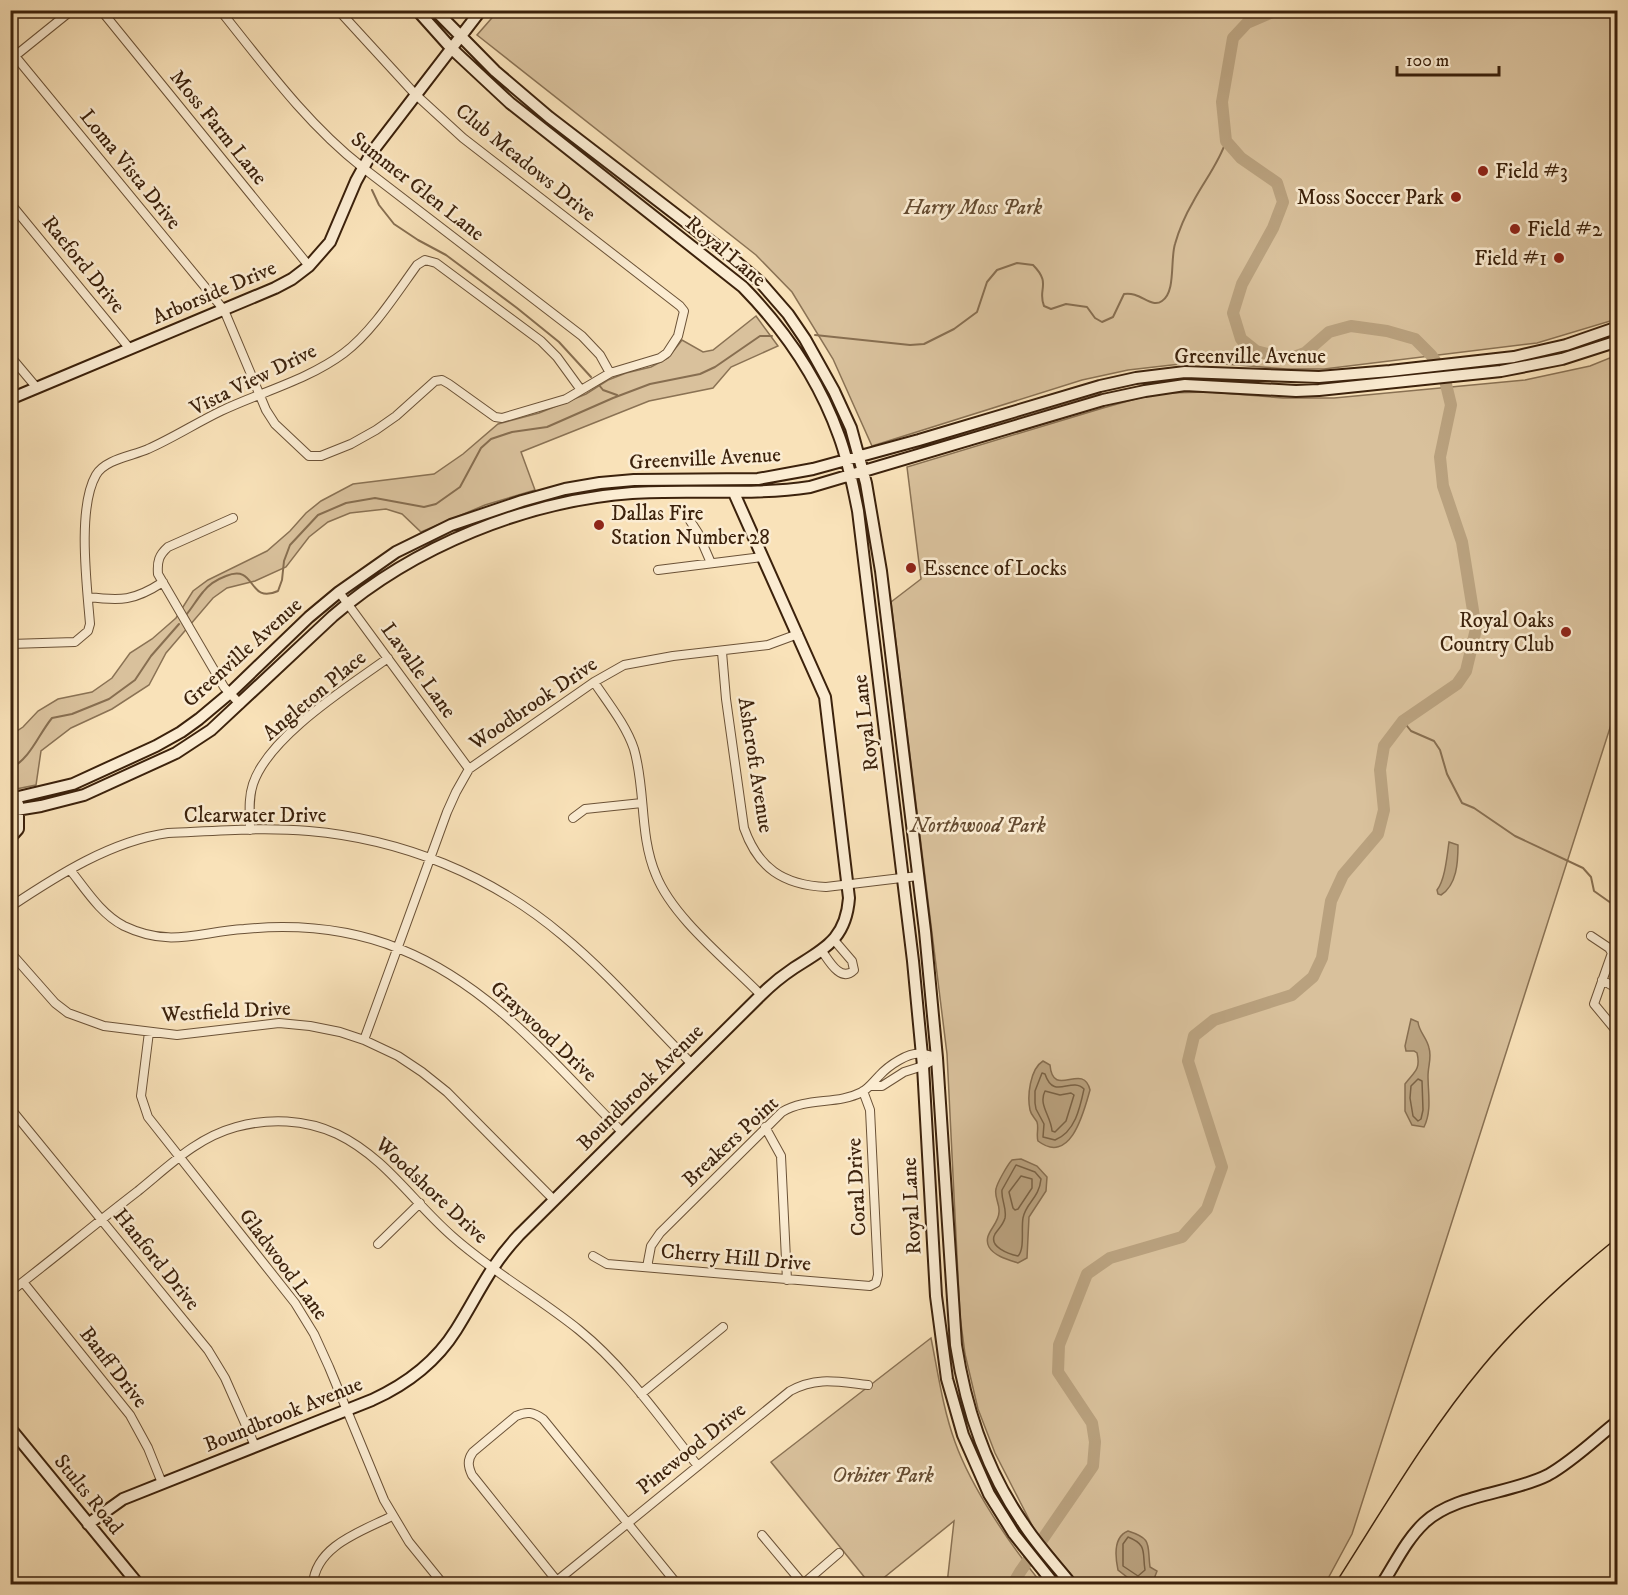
<svg xmlns="http://www.w3.org/2000/svg" width="1628" height="1595" viewBox="0 0 1628 1595" font-family="'IM FELL DW Pica',serif">
<style>
.green{fill:#d9c19c;stroke:#8a7254;stroke-width:1.5}
.water{fill:#b9a17e;stroke:#876e50;stroke-width:1.5}
.lines{fill:none;stroke-linecap:round;stroke-linejoin:round}
.shore{stroke:#7a6245;stroke-width:1.5}
.stream{stroke:#876e50;stroke-width:2}
.river{stroke:#b9a17e;stroke-width:12}
.street-casing{stroke:#6b5237;stroke-width:10}
.secondary-casing{stroke:#3c220c;stroke-width:14}
.street{stroke:#fbecd2;stroke-width:8}
.secondary{stroke:#fbecd2;stroke-width:10}
.tram{stroke:#3c220c;stroke-width:1.5}
.poi-dot{fill:#8f2418;stroke:#fbecd2;stroke-width:2}
.labels{text-anchor:middle;stroke-width:5;stroke-linejoin:round;paint-order:stroke}
.street-label{font-size:21px;fill:#3c220c;stroke:#fbecd2}
.poi-label{font-size:21px;fill:#3c220c;stroke:#fbecd2;text-anchor:start}
.park-label{font-size:21px;font-style:italic;fill:#634a30;stroke:#fbecd2}
</style>
<rect width="100%" height="100%" fill="#f9e2b9"/>
<filter id="stains"><feTurbulence type="fractalNoise" baseFrequency=".00333" numOctaves="4"/><feColorMatrix values="0 0 0 0 .2 0 0 0 0 .09 0 0 0 0 .02 0 0 0 .5 -.17"/></filter>
<radialGradient id="worn" r=".72"><stop offset=".6" stop-color="#630" stop-opacity="0"/><stop offset="1" stop-color="#630" stop-opacity=".3"/></radialGradient>
<path class="green" d="M498,11H1617L1618,218L1614,220L1618,256L1617,319L1537,343L1324,369H1287L1198,362L1128,370L1082,380L872,446L833,359L792,292L756,255L477,35Z
M756,316L778,346L731,367L713,388L649,401L521,452L535,490L485,505L421,532L402,514L386,509L350,513L328,522L309,537L286,567L255,581L227,588L213,598L166,653L149,685L112,709L71,728L41,751L36,785L11,790V735L23,727L38,711L58,699L92,692L112,678L130,653L152,639L176,618L193,591L208,580L267,551L290,531L306,513L321,501L353,484L434,474L463,454L498,424L539,413L586,394L608,380L626,373L651,367L668,358L682,340L703,352L713,350Z
M1617,355V706L1352,1534L1325,1584H1079L1035,1531L995,1453L978,1409L965,1354L960,1316L947,1054L891,602L921,579L907,467L1103,408L1139,398L1165,393L1209,392L1283,398H1334L1525,380L1590,366Z
M931,1338C938,1373 943,1409 955,1442C972,1489 1011,1546 1042,1584H947L954,1521L876,1584H870L771,1462Z"/>
<path class="water" d="M1449,842L1458,845C1458,862 1457,885 1441,895L1438,894L1437,890C1445,880 1447,856 1449,842Z
M1411,1019L1418,1022C1419,1032 1427,1038 1429,1048C1432,1057 1428,1066 1428,1076C1428,1093 1432,1111 1424,1127L1412,1125L1405,1111V1084C1414,1072 1421,1070 1417,1053L1414,1051H1406L1405,1046Z
M1043,1061L1050,1065C1053,1100 1083,1061 1090,1090C1084,1111 1071,1166 1038,1141C1036,1135 1039,1128 1037,1122C1035,1118 1031,1115 1030,1110C1027,1096 1030,1069 1043,1061Z
M1021,1159L1037,1166L1047,1177L1046,1191L1029,1217L1027,1258L1018,1263C1009,1260 994,1256 989,1247C982,1234 999,1225 999,1212C1000,1204 994,1197 996,1189C997,1183 1008,1164 1012,1160Z
M1128,1531C1153,1539 1147,1544 1150,1567L1157,1571L1154,1579L1144,1578L1143,1584H1136L1118,1570C1115,1556 1113,1537 1128,1531Z"/>
<g class="lines">
<path class="shore" d="M1042,1073L1045,1074C1054,1101 1071,1076 1084,1089C1080,1108 1075,1132 1055,1140L1043,1137L1044,1124L1036,1109L1035,1103V1091Z
M1418,1079L1422,1081L1423,1110L1421,1119L1418,1121L1413,1116L1410,1098L1411,1086Z
M1045,1091L1060,1095L1071,1093L1074,1095L1066,1121L1055,1132L1052,1131C1051,1116 1038,1105 1045,1091Z
M1016,1165L1035,1172L1041,1179C1039,1199 1026,1202 1023,1218C1021,1229 1025,1249 1018,1256C1009,1254 988,1247 995,1234C999,1228 1003,1225 1005,1218C1007,1208 1001,1200 1002,1190Z
M1021,1176L1032,1179V1188L1018,1209L1015,1210L1013,1208L1009,1192Z
M1128,1537C1148,1545 1142,1552 1145,1570L1138,1576L1123,1566V1544Z"/>
<path class="stream" d="M372,190L379,205L394,224L418,240L446,255L517,308L559,342L591,377
M815,335L910,345L924,344L954,329L977,312L987,282L997,270L1017,263L1033,265C1052,284 1037,289 1044,306L1051,309L1066,304L1087,307L1095,318L1102,322L1113,317L1124,294C1140,291 1151,309 1162,301C1176,292 1170,260 1175,244C1179,230 1186,214 1193,202C1204,181 1219,163 1226,141
M599,385L603,390L617,395
M186,615C192,608 197,599 203,592C209,584 218,579 226,576C257,563 247,605 278,591L282,580L284,561L290,545L318,515L346,503L375,498L424,507L436,504L460,487L481,448L491,439L512,432L547,427L613,398L650,384L700,374L715,367L760,336H772
M1403,721L1411,731L1434,741L1440,750L1447,774L1462,803L1474,808L1515,836L1583,868L1591,877L1594,891L1618,908
M10,769C31,758 38,735 52,718L72,714L109,699L135,680L151,656L179,624"/>
<path class="river" d="M1013,1584L1020,1572L1093,1466L1095,1442L1092,1423L1058,1372L1059,1345L1087,1274L1110,1258L1182,1237L1207,1209L1222,1167L1188,1061L1194,1036L1214,1020L1292,995L1313,977L1322,958L1331,901L1343,875L1378,834L1384,810L1380,770L1384,746L1403,721L1457,684L1466,671L1476,629L1462,542L1443,486L1440,457L1451,405L1443,372L1431,355L1415,339L1387,331L1351,326L1329,332L1305,353L1294,357L1275,356L1256,351L1241,339L1233,313L1242,284L1273,228L1283,202L1277,183L1241,158L1226,141L1222,102L1233,38L1247,23L1277,10"/>
<defs>
<path id="street" d="M101,10L309,266
M220,10C264,65 307,124 362,167L582,336L600,355L610,373
M10,50L224,310L266,410L275,424L309,456H321L351,444L376,430L396,416L435,381L442,380L449,384L495,417L502,418L566,399L610,373L660,358L667,353L678,336L684,311L680,306L463,138L415,94L338,10
M10,60L72,10
M10,203L130,349
M10,356L37,388
M233,518L168,547C159,555 157,561 158,574L224,687L240,704
M689,519L698,533L711,563
M658,570L762,557
M339,592L469,769
M88,597C121,601 134,601 163,582
M10,644L75,642L88,631L90,624C87,586 77,508 96,475C105,459 133,456 148,449C173,438 196,423 221,411C261,392 308,380 344,353C372,332 396,294 417,265L425,260L436,263L541,341L557,357L581,390
M722,652L726,699L744,828C758,868 783,885 826,887L918,876
M594,682C608,703 626,725 634,749C646,790 639,835 656,875C673,918 728,961 761,995
M573,818L585,809L642,803
M250,830C250,814 248,799 253,784C269,736 348,687 388,658
M71,871C86,890 101,914 124,926C170,948 198,932 244,929C296,924 351,929 400,949C492,986 554,1064 622,1132
M10,907C58,875 111,841 168,833C214,831 262,827 309,831C402,839 491,875 562,935C609,974 649,1021 692,1064
M1591,936L1609,948L1612,953L1618,956
M822,951C829,961 841,983 854,970L852,961L834,940
M10,952L55,1003L68,1013L104,1026L177,1035L279,1023L310,1026L340,1032L364,1040L398,1056L422,1072L447,1092L554,1200
M1612,953L1594,1004L1618,1033
M1602,980L1618,989
M149,1032L141,1096L148,1117L295,1303L314,1334L329,1367L384,1500L409,1542L443,1584
M364,1040L447,812L456,792L469,769L594,682L624,665L673,656L768,645L798,634
M872,1086H882L904,1072L923,1066L937,1058
M10,1108L208,1350L225,1378L255,1446
M765,1127L781,1156L787,1280
M378,1244L420,1203
M593,1256L607,1264L870,1286L876,1283L878,1275L870,1110L863,1091
M647,1267L651,1246L660,1233L782,1112C807,1097 837,1105 862,1092C870,1087 873,1082 879,1076C888,1066 909,1051 923,1054C928,1054 933,1057 937,1058
M23,1282L130,1415L148,1448L162,1483
M10,1292C53,1259 95,1224 138,1191C169,1166 196,1138 236,1127C269,1118 305,1119 337,1134C385,1157 413,1202 452,1236C491,1271 538,1297 579,1330C626,1368 661,1420 698,1466
M641,1394L723,1327
M762,1535L803,1584
M557,1581L472,1475C468,1466 467,1460 473,1452L516,1416C527,1411 533,1412 543,1419L677,1584
M313,1584C316,1545 363,1531 392,1516
M553,1584L790,1391C817,1376 839,1382 868,1385
M803,1584L839,1553"/>
<path id="secondary" d="M417,10L451,48L510,103L743,287C784,329 819,380 839,436C848,460 853,486 858,511L913,961L923,1066L936,1296L947,1379L963,1435L989,1494L1014,1534L1054,1584
M435,10L495,71L549,117L726,253L761,283L788,314L805,339L834,391L851,428L866,483L881,571L925,931L937,1058L956,1345C966,1409 986,1470 1023,1523C1037,1545 1055,1564 1071,1584
M10,399L275,288L292,279L309,266L330,242L356,181L372,152L481,10
M10,799L73,784L156,746L181,732L199,719L230,693L309,617L339,592L396,552L451,525L522,501L565,489L600,483L634,480L758,479L813,469L919,440L1100,386L1136,378L1185,372L1319,377L1390,371L1514,357L1566,345L1618,327
M10,811L41,806L84,795L176,753L211,730L333,616C414,546 526,501 632,493C692,489 751,496 810,487L1103,400L1145,391L1185,385L1296,391L1319,390L1501,371L1562,359L1618,341
M10,838L18,829V804
M10,1428L138,1584
M88,1524L123,1499L372,1400C405,1385 436,1362 456,1330C478,1295 489,1267 519,1235L761,995C771,985 782,976 794,968C825,948 846,939 849,898L825,697L734,493
M1382,1584C1395,1564 1406,1540 1424,1523C1454,1494 1511,1494 1548,1475C1573,1461 1595,1439 1618,1421"/>
</defs>
<use href="#street" class="street-casing"/>
<use href="#secondary" class="secondary-casing"/>
<use href="#street" class="street"/>
<use href="#secondary" class="secondary"/>
<path class="tram" d="M1335,1584C1382,1511 1427,1433 1483,1366C1523,1318 1570,1276 1618,1237"/>
</g>
<g class="poi-dot">
<circle cx="1483" cy="171" r="6"/>
<circle cx="1456" cy="197" r="6"/>
<circle cx="1515" cy="229" r="6"/>
<circle cx="1559" cy="258" r="6"/>
<circle cx="599" cy="525" r="6"/>
<circle cx="911" cy="568" r="6"/>
<circle cx="1566" cy="632" r="6"/>
</g>
<g class="labels">
<g class="street-label">
<text transform="translate(219 127) rotate(51)" y="7">Moss Farm Lane</text>
<text transform="translate(526 162) rotate(39)" y="7">Club Meadows Drive</text>
<text transform="translate(131 169) rotate(51)" y="7">Loma Vista Drive</text>
<text transform="translate(418 186) rotate(38)" y="7">Summer Glen Lane</text>
<text transform="translate(726 251) rotate(40)" y="7">Royal Lane</text>
<text transform="translate(84 264) rotate(51)" y="7">Raeford Drive</text>
<text transform="translate(214 292) rotate(-23)" y="7">Arborside Drive</text>
<text x="1250" y="363">Greenville Avenue</text>
<text transform="translate(253 379) rotate(-26)" y="7">Vista View Drive</text>
<text transform="translate(705 458) rotate(-3)" y="7">Greenville Avenue</text>
<text transform="translate(242 652) rotate(-42)" y="7">Greenville Avenue</text>
<text transform="translate(419 670) rotate(54)" y="7">Lavalle Lane</text>
<text transform="translate(314 695) rotate(-40)" y="7">Angleton Place</text>
<text transform="translate(533 703) rotate(-34)" y="7">Woodbrook Drive</text>
<text transform="translate(865 723) rotate(-97)" y="7">Royal Lane</text>
<text transform="translate(756 765) rotate(81)" y="7">Ashcroft Avenue</text>
<text x="255" y="822">Clearwater Drive</text>
<text transform="translate(226 1011) rotate(-3)" y="7">Westfield Drive</text>
<text transform="translate(544 1031) rotate(43)" y="7">Graywood Drive</text>
<text transform="translate(640 1087) rotate(-45)" y="7">Boundbrook Avenue</text>
<text transform="translate(730 1141) rotate(-43)" y="7">Breakers Point</text>
<text transform="translate(856 1187) rotate(-93)" y="7">Coral Drive</text>
<text transform="translate(432 1190) rotate(43)" y="7">Woodshore Drive</text>
<text transform="translate(911 1206) rotate(-93)" y="7">Royal Lane</text>
<text transform="translate(736 1257) rotate(5)" y="7">Cherry Hill Drive</text>
<text transform="translate(157 1259) rotate(51)" y="7">Hanford Drive</text>
<text transform="translate(284 1264) rotate(53)" y="7">Gladwood Lane</text>
<text transform="translate(114 1367) rotate(52)" y="7">Banff Drive</text>
<text transform="translate(283 1414) rotate(-22)" y="7">Boundbrook Avenue</text>
<text transform="translate(691 1448) rotate(-39)" y="7">Pinewood Drive</text>
<text transform="translate(89 1494) rotate(51)" y="7">Stults Road</text>
</g>
<g class="poi-label">
<text x="1495" y="178">Field #3</text>
<text x="1444" y="204" text-anchor="end">Moss Soccer Park</text>
<text x="1527" y="236">Field #2</text>
<text x="1547" y="265" text-anchor="end">Field #1</text>
<text x="611" y="520">Dallas Fire<tspan x="611" dy="24">Station Number 28</tspan></text>
<text x="923" y="575">Essence of Locks</text>
<text x="1554" y="627" text-anchor="end">Royal Oaks<tspan x="1554" dy="24">Country Club</tspan></text>
</g>
<g class="park-label">
<text x="973" y="214">Harry Moss Park</text>
<text x="978" y="832">Northwood Park</text>
<text x="883" y="1482">Orbiter Park</text>
</g>
</g>
<rect width="1628" height="1595" fill="none" stroke="#f9e2b9" stroke-width="36"/>
<rect x="12" y="12" width="1604" height="1571" fill="none" stroke="#3c220c" stroke-width="3"/>
<rect x="18" y="18" width="1592" height="1559" fill="none" stroke="#3c220c" stroke-width="1.5"/>
<path d="M1397 66v9h102v-9" fill="none" stroke="#3c220c" stroke-width="3"/>
<text x="1406" y="66" font-size="18" fill="#3c220c" stroke="#fbecd2" stroke-width="4.5" paint-order="stroke">100 m</text>
<rect width="100%" height="100%" filter="url(#stains)"/>
<rect width="100%" height="100%" fill="url(#worn)"/>
</svg>
